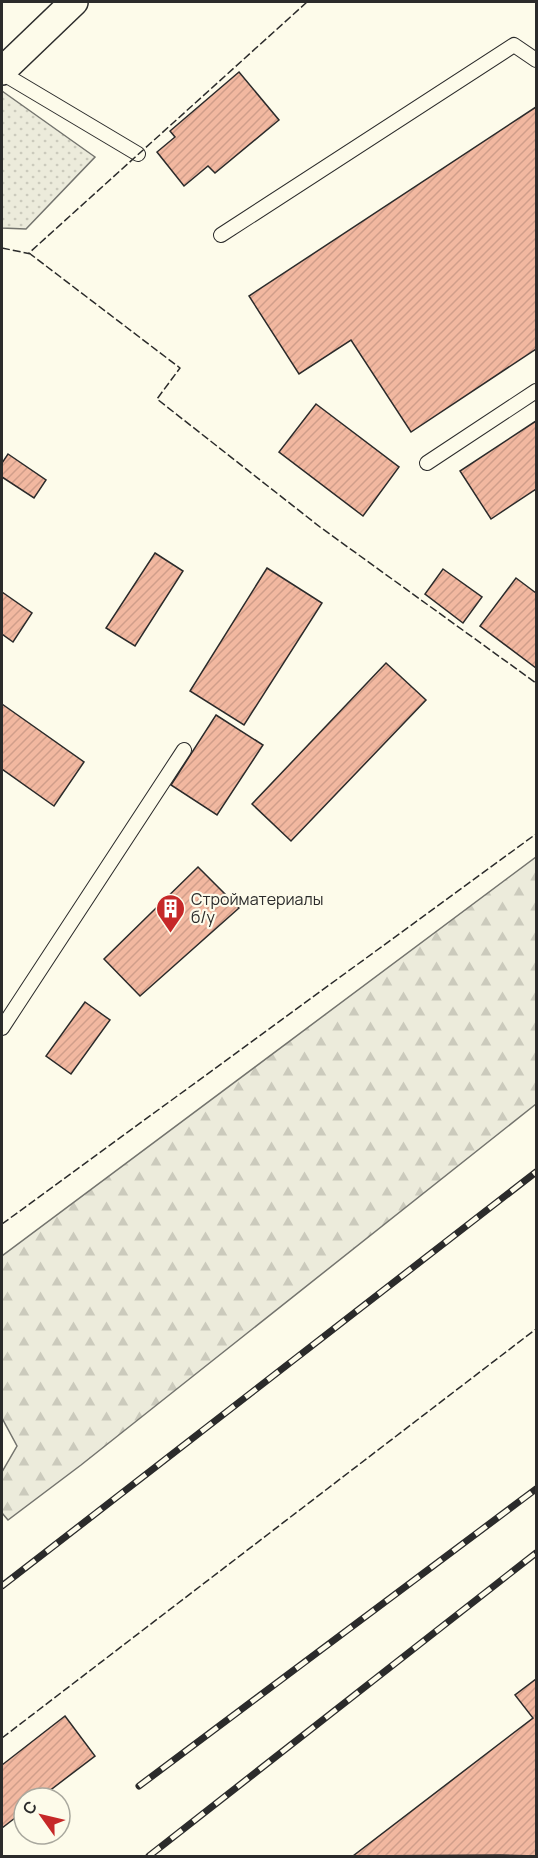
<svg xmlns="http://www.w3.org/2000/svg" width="538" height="1858" viewBox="0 0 538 1858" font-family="Manrope,sans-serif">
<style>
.green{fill:url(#green-dots);stroke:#74746e;stroke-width:1.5}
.forest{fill:url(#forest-firs);stroke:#74746e;stroke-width:1.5}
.building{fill:url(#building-hatch);stroke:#2b2b2b;stroke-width:1.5}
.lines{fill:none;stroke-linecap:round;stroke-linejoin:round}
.service-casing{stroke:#2b2b2b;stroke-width:16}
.minor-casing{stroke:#2b2b2b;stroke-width:30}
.service{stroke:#fdfbea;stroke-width:14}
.minor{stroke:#fdfbea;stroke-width:27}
.rail-casing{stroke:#2b2b2b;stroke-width:7}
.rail{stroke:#fdfbea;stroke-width:4.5;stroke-dasharray:14;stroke-linecap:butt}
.fence{stroke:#2b2b2b;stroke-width:1.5;stroke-dasharray:8 3;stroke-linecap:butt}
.labels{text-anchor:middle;stroke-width:4.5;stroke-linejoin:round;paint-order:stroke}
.poi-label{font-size:16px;fill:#2b2b2b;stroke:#fdfbea;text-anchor:start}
</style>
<defs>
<pattern id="green-dots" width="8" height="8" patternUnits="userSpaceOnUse" patternTransform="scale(1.5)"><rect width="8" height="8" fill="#ecebdb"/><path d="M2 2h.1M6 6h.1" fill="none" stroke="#cbcabc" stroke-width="1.8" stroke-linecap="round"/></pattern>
<pattern id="forest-firs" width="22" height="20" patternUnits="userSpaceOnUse" patternTransform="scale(1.5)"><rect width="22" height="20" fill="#ecebdb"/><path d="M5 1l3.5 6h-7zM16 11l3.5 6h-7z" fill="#cbcabc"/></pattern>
<pattern id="building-hatch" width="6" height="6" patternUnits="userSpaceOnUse" patternTransform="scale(1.5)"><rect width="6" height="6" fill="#f2b8a0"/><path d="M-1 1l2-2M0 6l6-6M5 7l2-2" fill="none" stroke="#d09e8a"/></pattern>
</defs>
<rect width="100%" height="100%" fill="#fdfbea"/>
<path class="green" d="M2,91L95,157L26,229L2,228Z"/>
<path class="forest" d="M536,857V1104L81,1465L8,1520L2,1513V1472L17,1446L2,1418V1256Z"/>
<path class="building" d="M239,72L279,120L215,173L208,166L184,186L157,152L175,137L170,131Z
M536,107V349L411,432L351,340L299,374L249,296Z
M316,404L399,467L363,516L279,452Z
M536,421V489L491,519L460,471Z
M8,454L46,480L34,498L2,477V463Z
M155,553L183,571L135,646L106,628Z
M267,568L322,603L244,725L190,691Z
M443,569L482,597L463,623L425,594Z
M516,578L536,593V668L480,626Z
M2,592L32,613L13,642L2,634Z
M386,663L426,700L291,841L252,804Z
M2,704L84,762L54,806L2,769Z
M216,715L263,745L217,815L171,785Z
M198,867L239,908L140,996L104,959Z
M85,1002L110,1020L71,1074L46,1056Z
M536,1679V1856L500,1855L353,1856L533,1718L515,1695Z
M65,1716L95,1756L40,1798H24V1811L2,1828V1765Z"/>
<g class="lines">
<defs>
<path id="service" d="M2,73L138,154
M221,235L514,45L536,60
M427,463L536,391
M2,1028L184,750"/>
<path id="minor" d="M2,71L74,2"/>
</defs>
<use href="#service" class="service-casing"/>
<use href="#minor" class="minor-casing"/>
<use href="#service" class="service"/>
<use href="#minor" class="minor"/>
<defs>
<path id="rail" d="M2,1586L536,1172
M139,1786L536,1489
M149,1856L536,1553"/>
</defs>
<use href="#rail" class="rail-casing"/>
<use href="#rail" class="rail"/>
<path class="fence" d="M307,2L29,253L180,368L157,399L320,527L536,683
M2,248L31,254
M2,1224L536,834
M2,1738L536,1329"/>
</g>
<defs>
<symbol id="building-pin" viewBox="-11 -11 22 30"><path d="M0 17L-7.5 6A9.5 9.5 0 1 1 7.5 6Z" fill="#c62828" stroke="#fdfbea"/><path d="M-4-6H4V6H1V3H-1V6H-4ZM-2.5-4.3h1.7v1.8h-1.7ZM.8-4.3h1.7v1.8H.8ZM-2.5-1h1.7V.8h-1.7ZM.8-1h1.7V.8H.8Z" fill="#fff"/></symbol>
</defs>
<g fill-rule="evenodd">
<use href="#building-pin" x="154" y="892" width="33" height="45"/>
</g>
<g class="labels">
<g class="poi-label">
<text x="191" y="905">Стройматериалы<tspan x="191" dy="18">б/у</tspan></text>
</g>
</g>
<rect width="538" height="1858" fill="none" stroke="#2b2b2b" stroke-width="6"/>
<g transform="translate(42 1816) rotate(304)"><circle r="28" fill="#fdfbea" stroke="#a9a89e" stroke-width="1.5"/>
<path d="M0-4.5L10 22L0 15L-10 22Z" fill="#c62828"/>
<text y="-9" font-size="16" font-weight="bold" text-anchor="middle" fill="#2b2b2b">С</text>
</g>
</svg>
